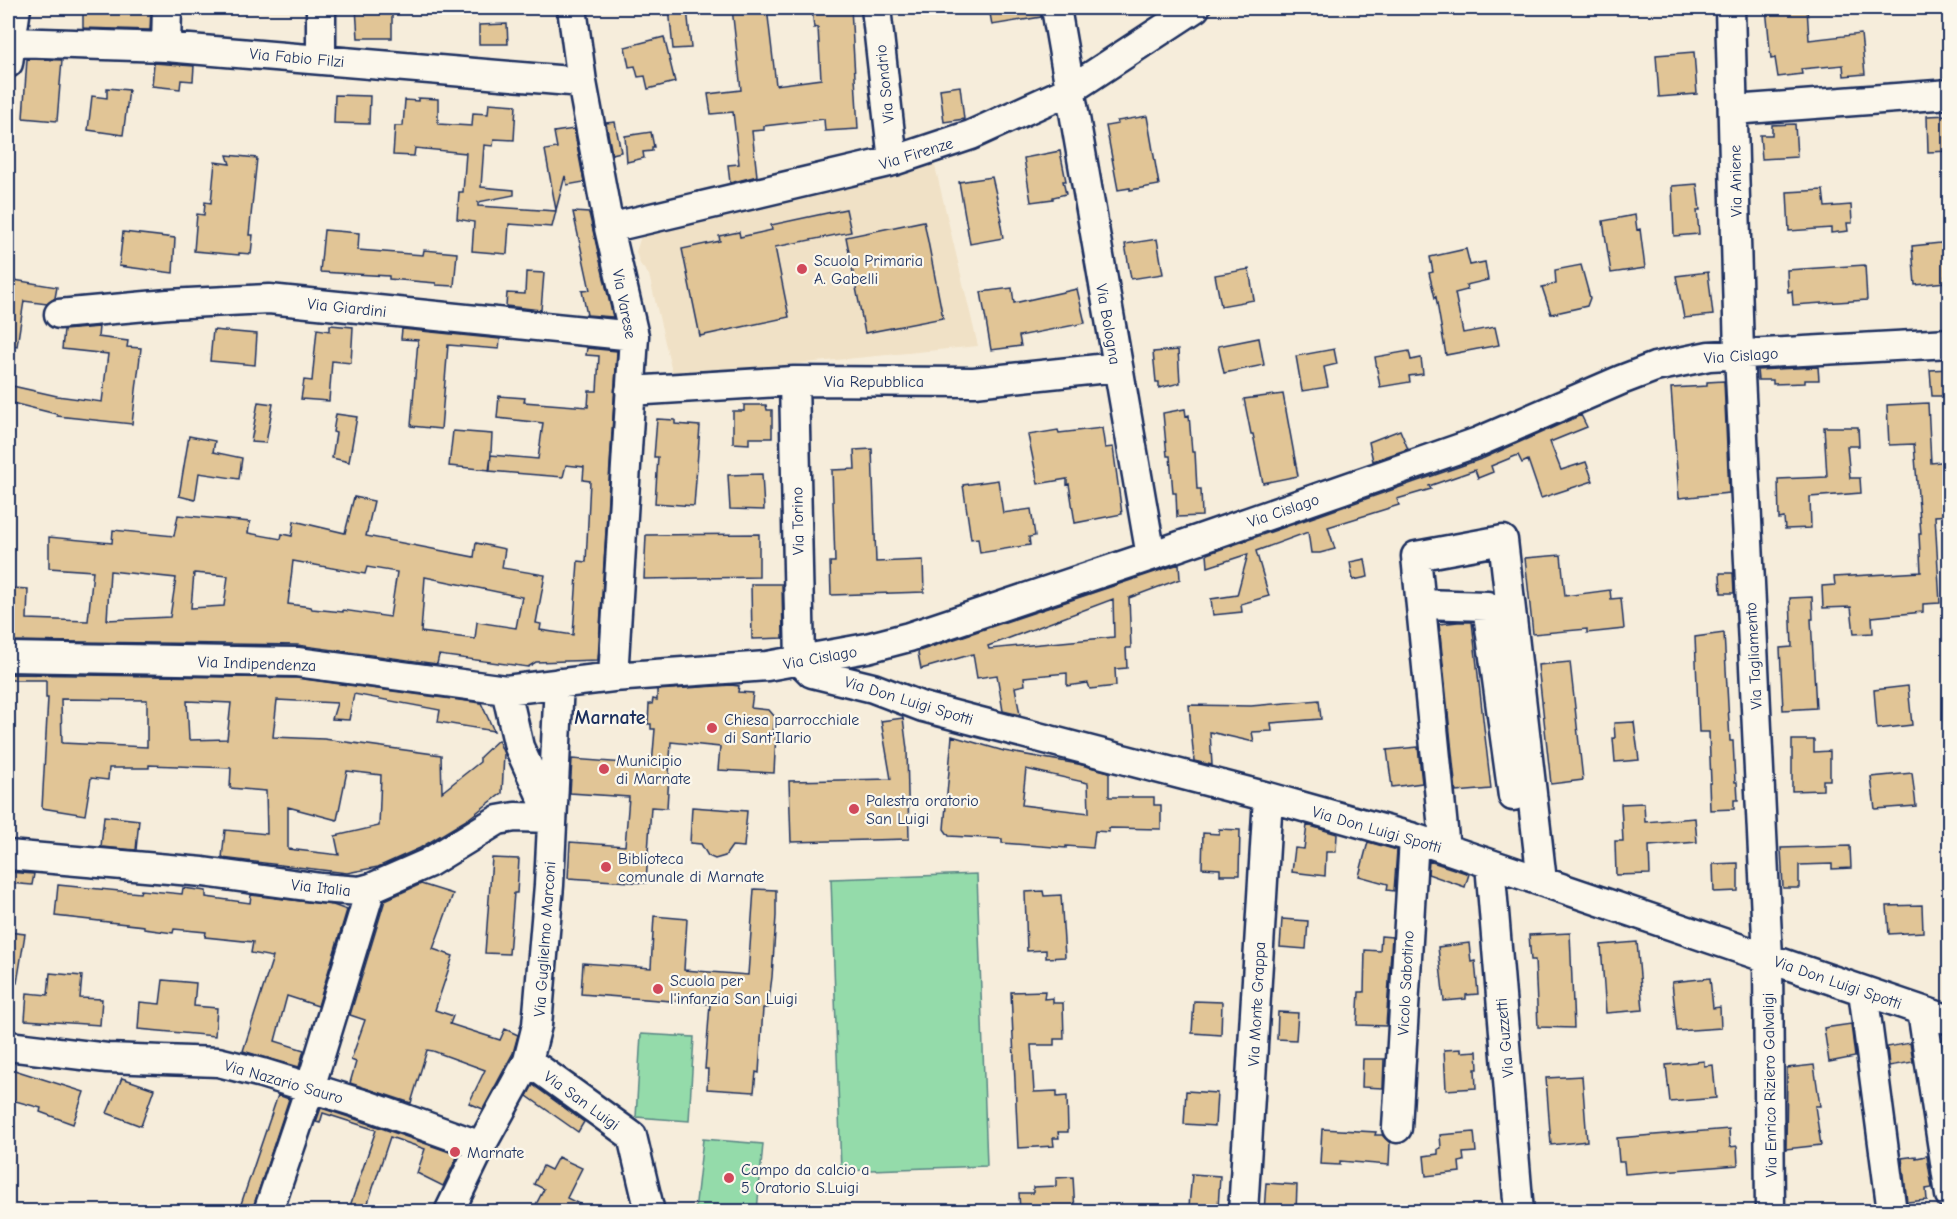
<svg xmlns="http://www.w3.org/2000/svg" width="1957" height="1219" viewBox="0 0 1957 1219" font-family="'Comic Neue',sans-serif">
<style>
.built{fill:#f0e1c6}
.green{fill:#94dbaa;stroke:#588584;stroke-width:1.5}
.building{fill:#e1c596;stroke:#1b2f5e;stroke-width:1.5;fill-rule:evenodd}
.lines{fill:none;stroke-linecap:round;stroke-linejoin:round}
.minor-casing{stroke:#1b2f5e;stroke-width:33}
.minor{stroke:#fbf7ec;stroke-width:28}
.poi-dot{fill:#d1495b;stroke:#fbf7ec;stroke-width:2}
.labels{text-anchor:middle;stroke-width:4.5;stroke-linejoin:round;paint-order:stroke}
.street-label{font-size:16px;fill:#1b2f5e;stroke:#fbf7ec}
.poi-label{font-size:16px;fill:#1b2f5e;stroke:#fbf7ec;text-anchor:start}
.quarter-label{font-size:20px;font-weight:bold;fill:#1b2f5e;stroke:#fbf7ec}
</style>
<rect width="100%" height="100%" fill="#f6eddb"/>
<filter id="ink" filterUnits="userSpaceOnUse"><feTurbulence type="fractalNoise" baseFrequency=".0167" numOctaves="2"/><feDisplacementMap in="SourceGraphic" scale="12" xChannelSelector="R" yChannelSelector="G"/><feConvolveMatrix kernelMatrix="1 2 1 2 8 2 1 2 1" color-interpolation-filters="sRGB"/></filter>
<g filter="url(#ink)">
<path class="built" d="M934,162L978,346L673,376L649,275L640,264L636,252L641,236Z"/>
<path class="green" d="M977,874L987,1166L841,1171L831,879Z
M641,1034L694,1037L689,1121L636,1117Z
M703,1139L763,1144L757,1211H695Z"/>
<path class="building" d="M83,8H151L150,30L83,28Z
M356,8H392V38H358Z
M669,8H687L691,48L673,49Z
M732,8H767L776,85L821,79L818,27L814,28L812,8H851L858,129L825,131L824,119L764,126V130L752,131L757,176L730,183L728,165L739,164L733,112L711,114L708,94L741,90Z
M989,8H1040L1041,17L992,25Z
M1766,8H1807L1809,40L1861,34L1865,74L1844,76L1843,65L1801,69L1802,74L1778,77L1775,58L1771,59Z
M507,24L508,44H479V25Z
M664,37L675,82L648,89L645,76L638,77L635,66L629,67L625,47Z
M1694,52L1697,94L1659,97L1656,55Z
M27,59L62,60L57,121L23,118Z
M154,63L194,66L193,81L181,80L180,89L152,86Z
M960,86L964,119L944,122L940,89Z
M107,88L129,90L123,135L88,130L92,96L107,98Z
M335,95L370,96L369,124L334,123Z
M418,98L438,99V124L472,126L473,113L488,114L489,103L516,105L514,140L494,139L493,146L484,145L481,187L514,190V195L478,202V206L556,211L552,227L509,224L507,254L472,251L474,222L457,219L459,192H463L466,153L415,148L414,156L393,155L395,126H403L405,100L418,101Z
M1950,115V151L1928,152L1927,116Z
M1147,116L1159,185L1130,190V188L1118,190L1106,126L1118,124L1117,121Z
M615,122L621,152L612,154L606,123Z
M1795,124L1797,157L1762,159L1760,135H1772V125Z
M574,129L584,182L567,185L565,176L556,210L545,150L557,148L554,132Z
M651,132L654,147H652V151L643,152L644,158L627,162L625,136Z
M1060,151L1066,181H1063L1066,194L1053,197V199L1031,202L1024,158Z
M227,155L257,158L249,235H253L251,254L239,253V255L194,251L197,214L204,215L205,202L211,203L215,162L230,164Z
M992,177L1002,220H1000L1003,238L970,244L959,182Z
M1697,184L1700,210H1697L1699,234L1674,236L1672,186Z
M1823,190L1825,207L1851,205L1852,223H1847L1848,231L1831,233V228L1789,231L1787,192Z
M846,209L851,232L775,247L789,317L700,336L682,249L720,241L719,236L739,232L740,237L772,230L771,225Z
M573,212L589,213L613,317L587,315L582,291L590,290Z
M1635,215L1637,230L1640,229L1645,268L1611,273L1603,221Z
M924,221L943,318L865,333L846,237Z
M324,230L359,233L358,250L423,255L424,250L457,253L454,286L436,285V283L389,279V276L320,272Z
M123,232L175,238L173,273L119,266Z
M1157,239L1163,274L1131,279L1125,244Z
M1950,242V275L1945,276L1946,282L1915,285L1912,246Z
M1466,249L1470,265L1485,262L1488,280L1466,285L1467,290L1455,293L1463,333L1495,327L1499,345L1446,355L1436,297L1435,298L1429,273L1433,272L1430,257Z
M1581,265L1590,298L1587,306L1551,314L1542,287L1556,284L1555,270Z
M1865,265L1867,300L1793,305L1792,291L1788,292L1787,270Z
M1249,269L1254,300L1221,306L1215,275Z
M526,272L544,273L541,310L506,306L507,293L525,294Z
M1708,272L1713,315L1684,318L1676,276Z
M8,279L57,287L55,298L47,304L24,301L17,346L8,345Z
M1012,288L1014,303L1077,289L1085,323L1019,336L1021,346L991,350L981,292Z
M330,325L353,327L351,363L332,361L329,401L301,399L304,380L312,381L317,329L330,331Z
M99,327L98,337L128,341L127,347L141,348L132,424L57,416L56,414L8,402V385L57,396L102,402L108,354L62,349L64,330Z
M402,329L500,339L499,349L448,345L441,429L411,426L418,340L401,339Z
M213,330L257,334L255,365L210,361Z
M1259,338L1264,365L1224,373L1218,346Z
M587,348L617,351L598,660L536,662L528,667L439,655L437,664L297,645L8,641V620H10L12,588L28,589L27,619L88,621L93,571L49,568V537L112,543L113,530L174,536L178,515L250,522L248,533L281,539L282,534L292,536L294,521L345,533L354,497L374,501L366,536L474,557L476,543L505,549L502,568L545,575L536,623L541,624L540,630L573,635L578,561L586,562L590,481L583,480L584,467L566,465L563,477L489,471L491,455L538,459L543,423L497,418L499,396L525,398L524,402L588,407L589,391H597L599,356L586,355ZM293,561L365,574L367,567L397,572L390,617L343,610V612L312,609L311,607L288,604ZM110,571L176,578L170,617L107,620ZM194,573L228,576L224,606L191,608ZM425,577L522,597L516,628L477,622L475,639L421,632Z
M1334,349L1337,364L1324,367L1328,387L1302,391L1296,356Z
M1178,350L1180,383L1159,388V382H1156L1153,352Z
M1409,351L1411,360L1421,358L1423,374L1409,376L1410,382L1380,387L1375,357Z
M1818,367L1819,380H1805V383L1773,384V380H1758L1757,370Z
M1950,369V396H1932L1930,370Z
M1724,381L1729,493L1679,498L1671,388L1707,386V382Z
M1283,394L1298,476L1263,483L1253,434H1251L1244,399Z
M258,402L273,404L266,443L251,442Z
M1928,403L1931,463L1950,461V515L1935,516L1940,603L1923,604V612L1872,617L1873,633L1854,634L1851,607L1823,608L1822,586L1835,585L1834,577L1921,572L1919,534H1921L1914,444L1889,445L1887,405Z
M744,405H766L767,410H772V438H749V444L733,443V411H744Z
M1185,409L1186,416L1189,415L1192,452H1195L1197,489H1201L1202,516L1177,517L1176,493H1173L1170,456H1167L1163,413Z
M336,414L357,417L349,462L332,458L336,433L333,432Z
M1581,415L1587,427L1550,442L1561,470L1586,462L1593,481L1541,498L1528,460L1522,463L1518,455L1491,466L1493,472L1478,478L1475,470L1429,486L1431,489L1397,499L1399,505L1328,527L1335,549L1320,553H1311L1308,532L1256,551L1269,596L1241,604L1242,612L1213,615L1211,599L1237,595L1248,554L1208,567L1207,554L1484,458Z
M657,419L675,420V424L700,426L694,506L655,503L658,457H654Z
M1824,427H1858L1859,446H1847L1850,478H1860L1861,493L1810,497L1811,528L1785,529L1784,518L1779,519L1778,479L1827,477Z
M1102,428L1105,448L1113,447L1122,514L1075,523L1069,484L1067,485V479L1038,484L1028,435L1058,430L1059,433Z
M1400,430L1408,449L1373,461L1369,442Z
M453,431L492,434L490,470L449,466Z
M189,436L215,441L213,452L242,458L239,479L199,473L195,500L179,496Z
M872,449L876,562L923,560L924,592L831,595L830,562H835L832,470L855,469L854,450Z
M762,474L764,510L730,509L728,475Z
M998,480L1003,513L1031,509L1035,536L1029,537L1030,545L980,553L978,538L971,539L963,485Z
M759,534V577L644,579L646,535Z
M1561,555L1565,596L1610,590L1611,599L1621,598L1624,629L1587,633V629L1533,634L1525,558Z
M1365,559L1368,577L1353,580L1350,562Z
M1179,564L1180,579L1129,598L1131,648H1126L1127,668L1115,669L1116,686L1090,689L1088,683L1067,686V673L1024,677L1025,685L1015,687L1020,715L1003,711L997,675L977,678L973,654L921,669L918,653L919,651ZM1113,599L1114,637L989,649L988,646Z
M1720,573H1733L1734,593H1721Z
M751,584H782L783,638L752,639Z
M1812,597L1813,619H1811L1816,708L1783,710L1780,648L1792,647L1790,598Z
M1458,622H1472L1491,789L1456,792L1439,624Z
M1724,633L1730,741H1733L1735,782H1737L1738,800H1734V809L1710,810L1709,783H1711L1709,732H1699L1695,637Z
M1570,662L1583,780L1551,784L1538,665Z
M8,674L296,678L481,703L494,731L438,722L440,710L354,694L349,720L332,719L337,703L277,700L273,737L324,739L441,755L442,792L480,762V757L498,740L504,754L502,793L468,819L420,848L378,867L347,873L222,858L225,830L267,834L266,791L230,788L231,768L149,765V768H109L108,780L91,778L85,815L42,808L48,698H46V680H8ZM61,699L147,700V747L62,743ZM187,701L231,703L227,739L189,740ZM347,771L381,775L379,826L335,836L339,855L288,849V807L337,820Z
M731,685L739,686L738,692L753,693L751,708L769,710L775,717L773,733H776L774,773L718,770L720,747L671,742L667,808L651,807L646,883L568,878L570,842L625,846L629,797L570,793L572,759L652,765L655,729H651V724H648L649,704H652L653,699L657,700V690Z
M1908,686L1912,725L1877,729L1874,690Z
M1319,700L1321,719L1271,723L1272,731L1252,732L1254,742L1210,732L1212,765L1194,761L1189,705L1251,706Z
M903,718L907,749L909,839L791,842L789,781L891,779L881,721Z
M1634,722L1639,760L1615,762L1613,738H1615L1614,723Z
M952,736L1004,751L1078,764L1109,772V797H1154V805H1161V829L1109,828V832L1095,831L1093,848L1066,846V848L1002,843V839L949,836L944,829ZM1026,769L1088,783L1089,813L1022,805Z
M1792,740H1814V752L1830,751V780H1823V790L1792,791Z
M1418,747L1422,783L1392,787L1387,750Z
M1912,773L1916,806L1875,809L1871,777Z
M1644,803L1645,822L1695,818L1697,842L1649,846L1650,874L1616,875L1615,841H1623L1621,804Z
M692,807L747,811L744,847L732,846L725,856L715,859L708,856L701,844L690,843Z
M104,816L139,820L136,850L101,847Z
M1307,825L1337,834L1336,852H1326L1325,876L1292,872L1295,848L1304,849Z
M1219,829L1240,830L1239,875H1220V869L1202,868L1203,833L1219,834Z
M1368,842L1397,850L1394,891L1387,890L1388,884L1359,876Z
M1850,846L1851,868L1832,869V864L1799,865V888H1783L1781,848Z
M492,858L519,859L517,893H514L509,954L485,953Z
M1429,861L1469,874L1465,887L1428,874Z
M1738,863V891L1714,892L1713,864Z
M8,872L34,874L32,885L8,883Z
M421,884L453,894L433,949L453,956L435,1010L453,1016L450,1024L500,1040L505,1029L518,1035L513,1053L483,1109L469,1103L485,1070L433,1051L427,1050L411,1103L350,1083L356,1062L351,1060L365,1020L350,1015L385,900Z
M58,885L140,893L141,890L182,894L183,888L206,891V897L250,903L251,895L333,905L347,910L318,1006L287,996L275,1041L304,1050L299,1067L243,1051L273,957L251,953L253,942L205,937L206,932L174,929L173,933L144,929V926L55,916Z
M754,889L776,890V916L772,977L768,1008H763L759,1073L756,1072L754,1092L707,1089L708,1069H705L710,1004L581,994L583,963L651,968L654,916L687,919L684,970L748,975Z
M1043,891L1044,896L1061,895L1065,957L1046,958V950L1027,951L1025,892Z
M1922,905L1923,932L1889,934L1887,906Z
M1282,919L1308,921L1306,949L1280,947Z
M8,932L25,934L17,983H8Z
M1570,933L1574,1028L1538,1027L1535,960H1531L1529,935Z
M1381,936L1392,937L1386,1026L1357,1025L1359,992H1364L1365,950L1380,951Z
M1637,942L1643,1010L1606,1013L1601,945Z
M1469,943L1471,962L1475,961L1478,994L1466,995V999L1444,1001L1438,947Z
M50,973L82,976L80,998L102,999L100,1025L25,1020L27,993L48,995Z
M1710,978L1713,1008L1720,1007L1721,1028L1677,1031L1672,982Z
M163,980L196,983L194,1006L217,1008L215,1036L138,1029L140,1002L160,1004Z
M1045,991L1044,999L1053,998V1003H1063L1064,1039H1054V1045H1031L1034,1092L1057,1091V1097L1067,1096L1068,1132H1058L1059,1138H1053L1054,1146L1018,1148L1011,992Z
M1194,1001L1222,1002L1221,1035L1192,1033Z
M1278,1012L1298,1013L1296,1040L1277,1039Z
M1851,1024L1855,1057L1829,1062L1824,1028Z
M1910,1043L1913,1062L1889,1066L1887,1047Z
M1461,1049V1052L1477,1051L1478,1069H1475L1476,1088L1446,1090L1444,1050Z
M1363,1059H1384L1383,1088L1362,1087Z
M1704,1061V1066L1713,1065L1716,1098L1670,1102L1666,1065Z
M1814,1065L1820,1106H1815L1821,1145L1786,1149L1787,1068Z
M8,1068L84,1092L73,1124L40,1112L41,1108L8,1099Z
M1582,1076L1587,1141L1551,1145L1546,1078Z
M122,1078L154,1089L141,1126L107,1113Z
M533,1085L584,1122L578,1132L527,1096Z
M1186,1091L1217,1093L1215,1126L1184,1124Z
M278,1095L289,1099L252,1211L240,1207Z
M321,1108L364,1122L458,1155L443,1186L417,1173L425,1149L390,1137L365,1212H348L376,1130L323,1113L320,1123L316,1122Z
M1322,1129L1376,1132L1375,1135H1382L1390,1143L1389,1165L1340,1161V1165L1320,1164Z
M1729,1129L1730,1147L1737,1146L1738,1165L1625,1174L1624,1162H1619L1617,1138Z
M1474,1132L1476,1152L1463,1153L1464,1161L1459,1162L1460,1172L1426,1176L1424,1156L1438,1154V1149L1441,1148L1440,1135Z
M1916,1156V1158L1927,1156L1932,1188L1926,1189L1927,1200L1907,1202L1902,1158Z
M558,1157L582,1168L567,1198L595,1212H532L544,1189L534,1184L543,1166L551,1170Z
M1192,1174L1220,1176L1218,1208L1189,1206Z
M1073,1177L1075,1212H1020L1019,1193H1033V1187L1056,1186V1178Z
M1266,1183L1297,1185L1296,1212H1264Z"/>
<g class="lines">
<defs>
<path id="minor" d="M321,8V59
M572,8L582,82L609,228L634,336L613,677
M876,8L893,161
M1056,8L1151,556
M1730,8L1739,354L1768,958L1770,1212
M12,42L166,47L582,82
M166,47L167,8
M8,63L16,8
M1733,110L1950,94
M609,228L893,161L971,135L1070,90L1195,8
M59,314L168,304L269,299L634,336
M794,381L800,661
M630,391L794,381L974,382L1117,367
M1421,604L1487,606L1513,796
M8,657L297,662L506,690L613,677L767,666L867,648L909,637L1151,556L1478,442L1621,380L1655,367L1709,356L1950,343
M800,661L812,673L873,688L923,707L1268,797L1414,838L1950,1020
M506,690L519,747L551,817
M1445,849L1416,556L1503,540L1542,881
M8,855L203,872L321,888L360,891L371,888L428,863L498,820L515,817L552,818
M1490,864L1519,1212
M1863,991L1892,1212
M1922,1011L1950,1195
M8,1046L107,1058L218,1062L262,1073L369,1106L481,1146
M528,1061L632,1136L650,1212
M1397,1128L1414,838
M268,1212L310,1088L371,888
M449,1212L481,1146L528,1061L537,1025L549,885L559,683
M1243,1212L1268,797"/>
</defs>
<use href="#minor" class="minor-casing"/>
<use href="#minor" class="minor"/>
</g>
</g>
<g class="poi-dot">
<circle cx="802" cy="269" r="6"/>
<circle cx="712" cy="728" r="6"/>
<circle cx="604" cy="769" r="6"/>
<circle cx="854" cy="809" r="6"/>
<circle cx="606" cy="867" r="6"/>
<circle cx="658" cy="989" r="6"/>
<circle cx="455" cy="1152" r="6"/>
<circle cx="729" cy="1178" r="6"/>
</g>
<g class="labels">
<g class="street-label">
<text transform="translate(297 57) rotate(5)" y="6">Via Fabio Filzi</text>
<text transform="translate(884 84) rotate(-96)" y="6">Via Sondrio</text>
<text transform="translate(916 153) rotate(-17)" y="6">Via Firenze</text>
<text transform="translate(1735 181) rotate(-91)" y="6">Via Aniene</text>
<text transform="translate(625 304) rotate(79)" y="6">Via Varese</text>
<text transform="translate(347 307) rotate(6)" y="6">Via Giardini</text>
<text transform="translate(1109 324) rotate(80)" y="6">Via Bologna</text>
<text transform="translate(1741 355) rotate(-4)" y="6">Via Cislago</text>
<text x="874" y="387">Via Repubblica</text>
<text transform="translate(1283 510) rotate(-19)" y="6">Via Cislago</text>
<text transform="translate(797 521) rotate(-91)" y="6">Via Torino</text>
<text transform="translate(1753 656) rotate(-93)" y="6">Via Tagliamento</text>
<text transform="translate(820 657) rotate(-10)" y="6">Via Cislago</text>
<text transform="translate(257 663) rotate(2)" y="6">Via Indipendenza</text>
<text transform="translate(909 700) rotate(17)" y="6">Via Don Luigi Spotti</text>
<text transform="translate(1377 829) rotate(16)" y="6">Via Don Luigi Spotti</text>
<text transform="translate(321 887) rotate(6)" y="6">Via Italia</text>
<text transform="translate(544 939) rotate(-86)" y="6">Via Guglielmo Marconi</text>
<text transform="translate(1838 982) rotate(19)" y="6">Via Don Luigi Spotti</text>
<text transform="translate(1405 983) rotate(-87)" y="6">Vicolo Sabotino</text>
<text transform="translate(1256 1004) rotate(-87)" y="6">Via Monte Grappa</text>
<text transform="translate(1504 1038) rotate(-95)" y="6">Via Guzzetti</text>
<text transform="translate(284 1081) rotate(16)" y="6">Via Nazario Sauro</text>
<text transform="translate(1769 1085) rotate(-91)" y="6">Via Enrico Riziero Galvaligi</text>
<text transform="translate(582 1100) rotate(36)" y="6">Via San Luigi</text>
</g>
<g class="poi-label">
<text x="814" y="266">Scuola Primaria<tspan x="814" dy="18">A. Gabelli</tspan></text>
<text x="724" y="725">Chiesa parrocchiale<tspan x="724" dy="18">di Sant'Ilario</tspan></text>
<text x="616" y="766">Municipio<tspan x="616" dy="18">di Marnate</tspan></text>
<text x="866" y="806">Palestra oratorio<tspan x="866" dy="18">San Luigi</tspan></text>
<text x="618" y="864">Biblioteca<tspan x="618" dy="18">comunale di Marnate</tspan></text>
<text x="670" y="986">Scuola per<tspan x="670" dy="18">l'infanzia San Luigi</tspan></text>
<text x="467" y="1158">Marnate</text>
<text x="741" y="1175">Campo da calcio a<tspan x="741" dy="18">5 Oratorio S.Luigi</tspan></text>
</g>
<g class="quarter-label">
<text x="610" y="724">Marnate</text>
</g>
</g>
<rect width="1957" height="1219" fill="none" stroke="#fbf7ec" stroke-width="30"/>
<rect x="15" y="15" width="1927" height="1189" fill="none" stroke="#1b2f5e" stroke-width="2" filter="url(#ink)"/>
</svg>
